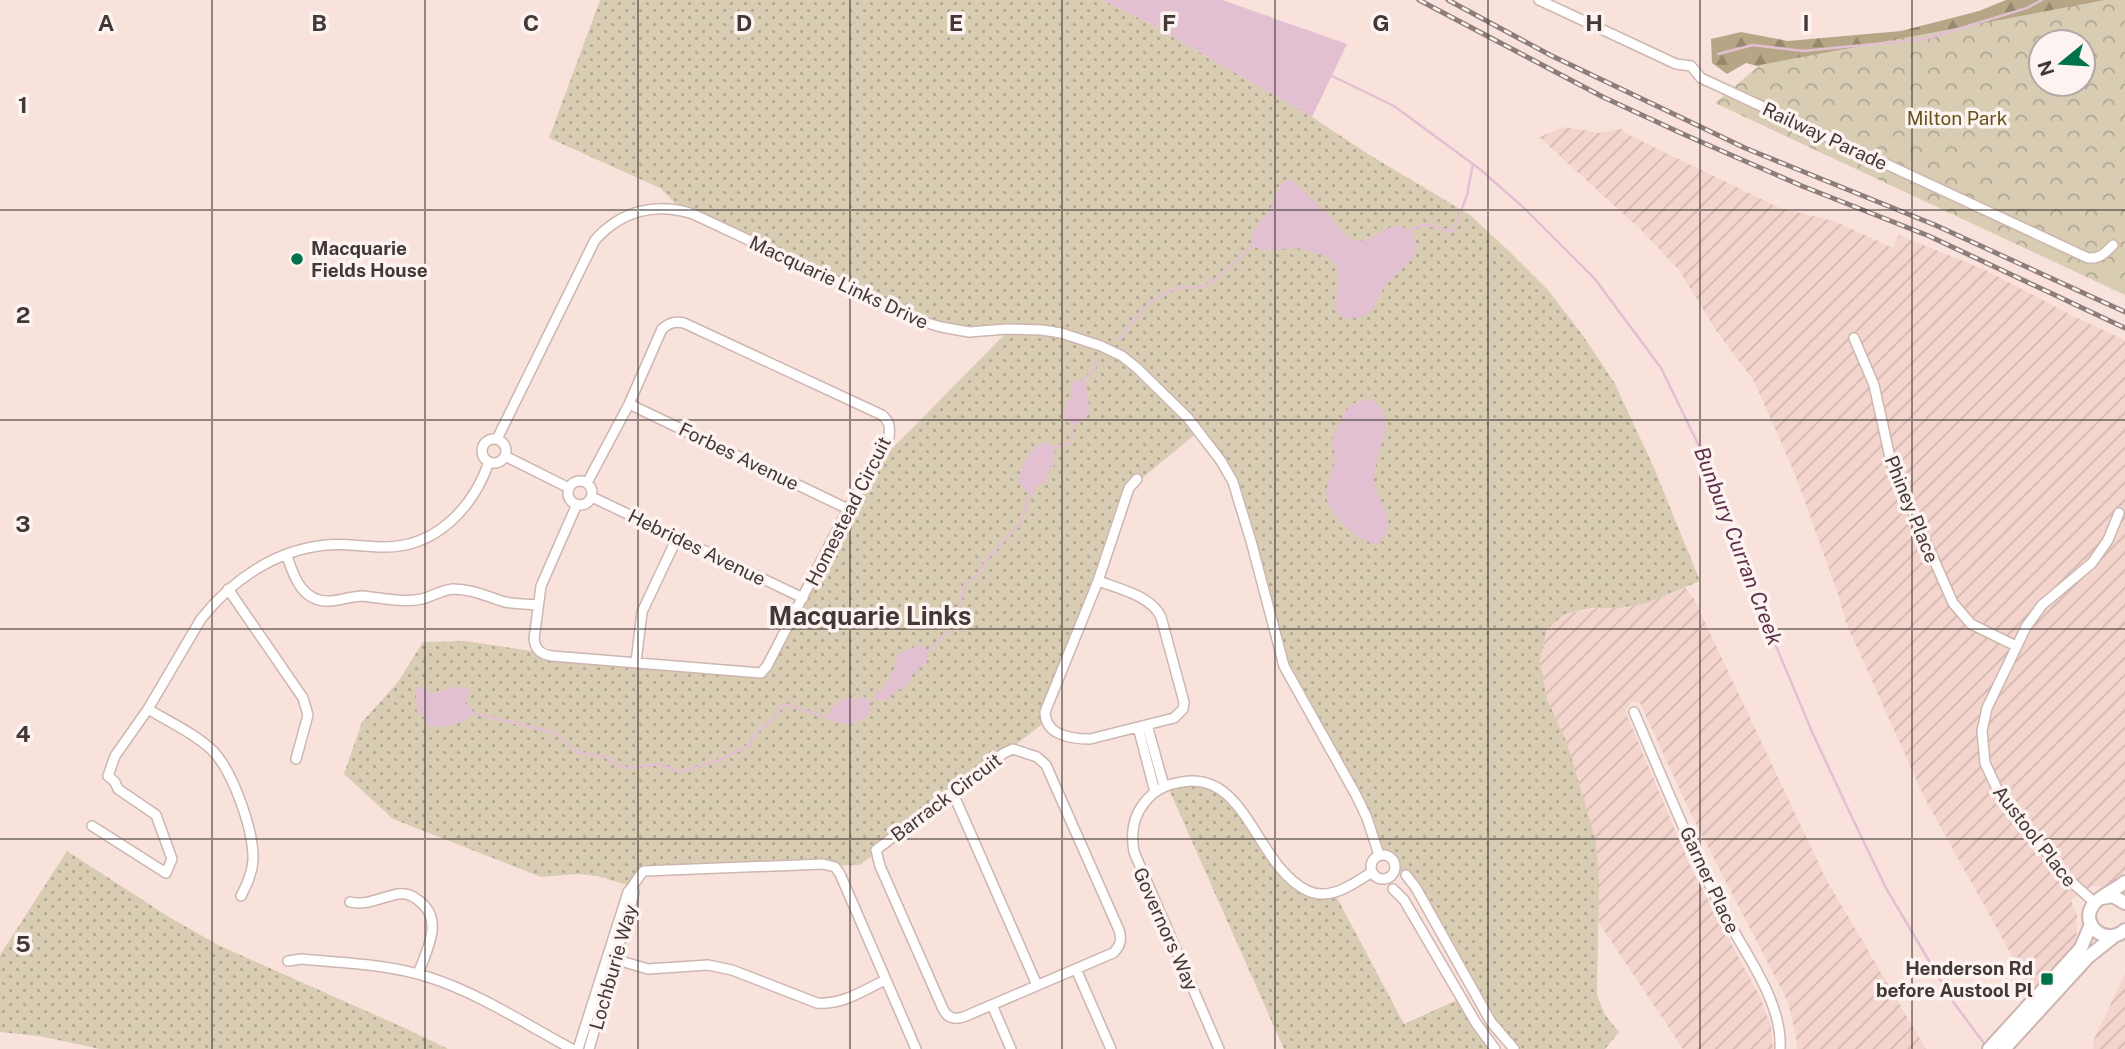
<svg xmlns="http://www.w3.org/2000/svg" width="2125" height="1049" viewBox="0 0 2125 1049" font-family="'Public Sans',sans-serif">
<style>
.industrial{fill:url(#industrial-furrows)}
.grass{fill:url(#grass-dots)}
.forest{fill:url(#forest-firs)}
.park{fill:url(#park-crowns);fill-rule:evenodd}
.water{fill:#e3bfd2}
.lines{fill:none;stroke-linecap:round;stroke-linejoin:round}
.stream{stroke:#e3bfd2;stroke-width:2.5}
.minor-casing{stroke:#cdb6b0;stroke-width:12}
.major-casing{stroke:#cdb6b0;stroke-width:16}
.minor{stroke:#fff;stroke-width:9}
.major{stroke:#fff;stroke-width:12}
.rail-casing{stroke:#8d7d7a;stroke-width:5}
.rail{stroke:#fdf3f0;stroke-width:2.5;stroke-dasharray:8;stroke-linecap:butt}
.grid{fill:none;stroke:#423836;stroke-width:2;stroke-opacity:0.55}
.poi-dot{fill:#00734c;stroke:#fdf3f0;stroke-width:2.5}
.labels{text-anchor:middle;stroke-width:7;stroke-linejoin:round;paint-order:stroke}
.park-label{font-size:19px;fill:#68511a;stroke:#fdf3f0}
.street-label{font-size:19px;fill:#423836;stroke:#fdf3f0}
.poi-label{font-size:19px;font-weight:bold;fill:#423836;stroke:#fdf3f0;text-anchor:start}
.water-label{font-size:21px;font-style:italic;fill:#5f314d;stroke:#fdf3f0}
.district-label{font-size:26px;font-weight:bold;fill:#423836;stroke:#fdf3f0}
.grid-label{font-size:23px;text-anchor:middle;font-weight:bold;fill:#423836;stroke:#fdf3f0;stroke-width:7;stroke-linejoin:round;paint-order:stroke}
</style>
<defs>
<pattern id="industrial-furrows" width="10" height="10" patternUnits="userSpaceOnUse" patternTransform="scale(1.75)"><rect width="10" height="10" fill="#f4d5cd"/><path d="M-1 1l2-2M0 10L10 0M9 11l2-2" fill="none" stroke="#d2b8b1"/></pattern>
<pattern id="grass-dots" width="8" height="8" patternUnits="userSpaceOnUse" patternTransform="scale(1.75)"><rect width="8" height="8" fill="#d8ccb3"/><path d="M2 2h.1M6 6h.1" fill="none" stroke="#b1a792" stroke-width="1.8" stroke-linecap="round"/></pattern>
<pattern id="forest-firs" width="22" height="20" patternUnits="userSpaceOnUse" patternTransform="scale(1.75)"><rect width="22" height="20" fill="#b6a686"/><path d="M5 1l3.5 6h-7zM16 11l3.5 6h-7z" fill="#96886e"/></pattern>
<pattern id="park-crowns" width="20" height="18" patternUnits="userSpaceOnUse" patternTransform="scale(1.75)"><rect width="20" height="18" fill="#d8ccb3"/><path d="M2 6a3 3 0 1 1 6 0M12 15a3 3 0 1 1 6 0" fill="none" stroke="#b1a792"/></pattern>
</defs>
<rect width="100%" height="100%" fill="#fae2dc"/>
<path class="industrial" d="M1565,127L1600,133L1621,129L1631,136L1780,208L1834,221L1893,248L1899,235L1985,270L2075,317L2125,340V871L2122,876L2107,887L2092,886L2071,900L2077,915L2076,953L2036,999L1924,797L1846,623L1839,597L1795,474L1754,381L1717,332L1679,270L1641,230L1539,137Z
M1684,586L1693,597L1826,879L1926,1049H1797L1796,1038L1788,1002L1690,812L1640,703L1633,701L1627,708L1626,713L1628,718L1692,870L1761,999L1771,1027L1773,1049H1683L1599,923L1596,841L1565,739L1547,699L1540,661L1547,629L1565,614L1598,608H1619Z
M2125,974V1049H2093L2094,1039Z"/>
<path class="grass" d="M600,0H1102L1151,24L1312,117L1368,154L1470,215L1510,252L1548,290L1581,333L1614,382L1654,468L1700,581L1647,603L1619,608H1592L1565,614L1547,629L1540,661L1547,699L1567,743L1596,841L1599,881L1597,995L1605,1015L1619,1032L1605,1049H1515L1487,1016L1418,891L1394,863L1390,856L1379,855L1367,818L1284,666L1234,483L1198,432L1130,488L1045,722L860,865L645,871L634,887L597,876L577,874L541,877L393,819L344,774L362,722L398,682L423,642L465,641L539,652L760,673L870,471L1010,329L941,327L684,212L660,188L549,138Z
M1167,785L1219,786L1276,863L1311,892H1334L1404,1024L1457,1000L1496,1049H1284Z
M67,851L169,917L218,945L409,1030L448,1049H100L39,1036L0,1032V955Z"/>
<path class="forest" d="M2006,0H2111L2089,28L1989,58L1784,73L1746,63L1727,74L1712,63L1711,39L1741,32L1788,41L1901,31L1979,11Z"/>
<path class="park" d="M2105,0H2125V295L1715,103L1760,65ZM2041,42H2083V84H2041Z"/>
<path class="water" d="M1102,0H1222L1347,44L1312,117L1151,24Z
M1292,180L1327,213L1347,237L1357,241L1367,240L1390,227L1401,226L1412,233L1417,245L1414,257L1385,285L1372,311L1361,317L1346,319C1341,316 1337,314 1335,307C1333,295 1350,269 1326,257C1322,255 1300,248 1295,248C1277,249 1269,254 1252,246C1250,225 1264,221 1272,205C1278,194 1276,182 1292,180Z
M1078,380L1085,382L1090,411L1084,421L1075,424L1065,419L1064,409L1071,396V383Z
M1368,399C1403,413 1374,453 1374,479C1375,506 1403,519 1378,544C1360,544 1326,513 1326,494C1327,481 1334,470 1335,457C1335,451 1332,447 1332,441C1333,435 1336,431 1338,426C1346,409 1349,402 1368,399Z
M1043,443H1048L1054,448V466L1048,470V480L1036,487V493L1030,495L1018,483C1020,468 1028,449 1043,443Z
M917,646H922L928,651L927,662L913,674L906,686L893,693L888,700L878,699L875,691L882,690L891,676L899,653Z
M420,685L430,693C445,692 456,682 471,690L466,703L469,708H472L473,713C461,727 446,727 428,726L423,716L417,713L416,690Z
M864,696L871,706L869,716L850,725L829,720L826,717L835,704L851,697L855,700Z"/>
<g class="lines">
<path class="stream" d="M1718,54L1753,45L1803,51L1925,39L2027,8L2042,0
M1328,74L1394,106L1481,170L1524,208L1595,279L1661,368L1716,481L1765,620L1813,734L1849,811L1886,888L1954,1003L1986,1046
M1408,231L1425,224L1453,232L1467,195L1473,164
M1119,340C1134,318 1152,293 1180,288C1189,286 1198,289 1206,285C1223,275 1238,259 1252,246
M1083,381L1093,371L1099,360
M1054,448L1070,443L1072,435V424
M928,651C952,630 959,614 965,583L977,576L988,558L1020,524L1030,495
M869,703L876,698
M473,713L555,733L577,752L608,758L616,765L628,768L659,764L680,772L722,759L749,745L757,732L771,721L784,704L826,717"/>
<defs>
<path id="minor" d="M1539,0L1676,64L1691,66L1701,78L2088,258C2100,259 2105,253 2113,245
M1854,338L1874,385L1891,462L1953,603L1971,624L2016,646
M629,404L848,509
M497,439L595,240C621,211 655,202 693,214L924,322L941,327L969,332L1007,329L1042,330L1061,333L1101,346L1122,356L1137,368L1188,418L1221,461L1233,482L1251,541L1284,666L1356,795L1367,818L1379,855
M482 451a12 12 0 1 1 24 0a12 12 0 1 1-24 0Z
M505,456L569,488
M568 493a12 12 0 1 1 24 0a12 12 0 1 1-24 0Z
M592,497L803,598
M577,504L541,586L534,639C536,651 541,654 552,656L761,673L767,666L848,509L889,438C890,427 890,422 882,415L684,323C674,321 669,323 662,329L629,404L587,483
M287,556C294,578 303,603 331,601C343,600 352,596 363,596C382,598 404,603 422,599C433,596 442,590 453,589C472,589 488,597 505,602C516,604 527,604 538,605
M1098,581L1045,712C1045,735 1071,739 1090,739L1174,718L1183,709L1184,702L1161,617C1151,596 1120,589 1098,581L1129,488L1137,479
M228,589L303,698L308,715L296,759
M636,662L642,612L677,538
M148,709C169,722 194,733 212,750C233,771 254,831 253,860C252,874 247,884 241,896
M1634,712C1662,777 1689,844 1721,908C1742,950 1783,1000 1780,1049
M1147,725L1164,786
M1138,727L1155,792
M1013,749L1037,757L1046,765L1119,930C1122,939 1121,946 1113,953L966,1016C956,1020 948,1019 943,1009L880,866L876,850L1004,753Z
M952,791L1037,985
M92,826L166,873L172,859L156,815L118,789L115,782L108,776L115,756L148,709L201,619C232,580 275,550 326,545C345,543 365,547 385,547C436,547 473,508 489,462
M1371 867a12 12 0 1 1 24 0a12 12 0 1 1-24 0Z
M1406,875L1416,888L1491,1022L1514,1049
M1393,889L1404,900L1476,1023L1495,1049
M350,902C367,906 381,897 398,894C405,893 412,895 418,900C445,919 427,949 418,974
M2095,903L2065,876L1998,791L1985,763L1982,731L1987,708L2026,627L2042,605L2092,563L2108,540L2119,513
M607,957L648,969L708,965L732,970L817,1003C842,1005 863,991 885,980
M288,961L301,959C343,963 388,964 428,977C477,992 527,1025 572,1049
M1076,969L1111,1049
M992,1005L1011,1049
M578,1049L628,892C635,885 637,877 644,871L823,864L835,867L840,874L916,1049
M589,1049L634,893L633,888
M1219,1049L1134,852C1131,835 1133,816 1145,802C1154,790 1168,784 1182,782C1247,770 1256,867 1308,891C1330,901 1354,884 1372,872"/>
<path id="major" d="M2125,882C2116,890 2100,895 2093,905C2079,925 2106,947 2125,930
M2102,898L2113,896L2125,903
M1989,1049L2081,948L2091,924
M2004,1049L2088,957L2113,937"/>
</defs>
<use href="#minor" class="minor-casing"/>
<use href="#major" class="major-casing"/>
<use href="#minor" class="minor"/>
<use href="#major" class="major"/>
<defs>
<path id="rail" d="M1419,0L1603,97L1683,134L1802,186L1929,236L2125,328
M1448,0L1550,55L1745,148L1935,225L2125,312"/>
</defs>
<use href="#rail" class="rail-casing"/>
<use href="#rail" class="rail"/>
</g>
<path class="grid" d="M212,0V1049M425,0V1049M638,0V1049M850,0V1049M1062,0V1049M1275,0V1049M1488,0V1049M1700,0V1049M1912,0V1049M0,210H2125M0,420H2125M0,629H2125M0,839H2125"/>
<g class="poi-dot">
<circle cx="297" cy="259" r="7"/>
<rect x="2040" y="972" width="14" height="14" rx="3.5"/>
</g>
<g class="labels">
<g class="park-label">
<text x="1957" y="125">Milton Park</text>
</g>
<g class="street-label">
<text transform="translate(1825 136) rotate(25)" y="7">Railway Parade</text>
<text transform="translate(839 282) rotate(25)" y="7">Macquarie Links Drive</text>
<text transform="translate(739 456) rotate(26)" y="7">Forbes Avenue</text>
<text transform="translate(1912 509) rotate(68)" y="7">Phiney Place</text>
<text transform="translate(848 511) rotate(-63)" y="7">Homestead Circuit</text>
<text transform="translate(697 547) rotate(26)" y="7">Hebrides Avenue</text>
<text transform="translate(946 797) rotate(-37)" y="7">Barrack Circuit</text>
<text transform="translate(2035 836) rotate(52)" y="7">Austool Place</text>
<text transform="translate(1710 880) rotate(65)" y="7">Garner Place</text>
<text transform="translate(1166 929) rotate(66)" y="7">Governors Way</text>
<text transform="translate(613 967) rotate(-74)" y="7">Lochburie Way</text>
</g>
<g class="poi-label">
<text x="311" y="255">Macquarie<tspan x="311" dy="22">Fields House</tspan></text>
<text x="2033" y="975" text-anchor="end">Henderson Rd<tspan x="2033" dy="22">before Austool Pl</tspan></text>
</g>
<g class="water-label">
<text transform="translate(1738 546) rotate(69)" y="7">Bunbury Curran Creek</text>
</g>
<g class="district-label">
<text x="870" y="625">Macquarie Links</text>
</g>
</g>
<g class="grid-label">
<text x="106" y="31">A</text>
<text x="319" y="31">B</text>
<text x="531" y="31">C</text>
<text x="744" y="31">D</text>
<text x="956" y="31">E</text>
<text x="1169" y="31">F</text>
<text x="1381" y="31">G</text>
<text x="1594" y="31">H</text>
<text x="1806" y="31">I</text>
<text x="23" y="113">1</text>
<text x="23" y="323">2</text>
<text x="23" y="532">3</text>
<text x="23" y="742">4</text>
<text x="23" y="952">5</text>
</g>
<g transform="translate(2062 63) rotate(252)"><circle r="33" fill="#fdf3f0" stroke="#b2a8a6" stroke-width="2"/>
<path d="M0-5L12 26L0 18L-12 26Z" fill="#00734c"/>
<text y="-10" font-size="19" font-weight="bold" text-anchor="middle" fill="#423836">N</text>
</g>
</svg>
